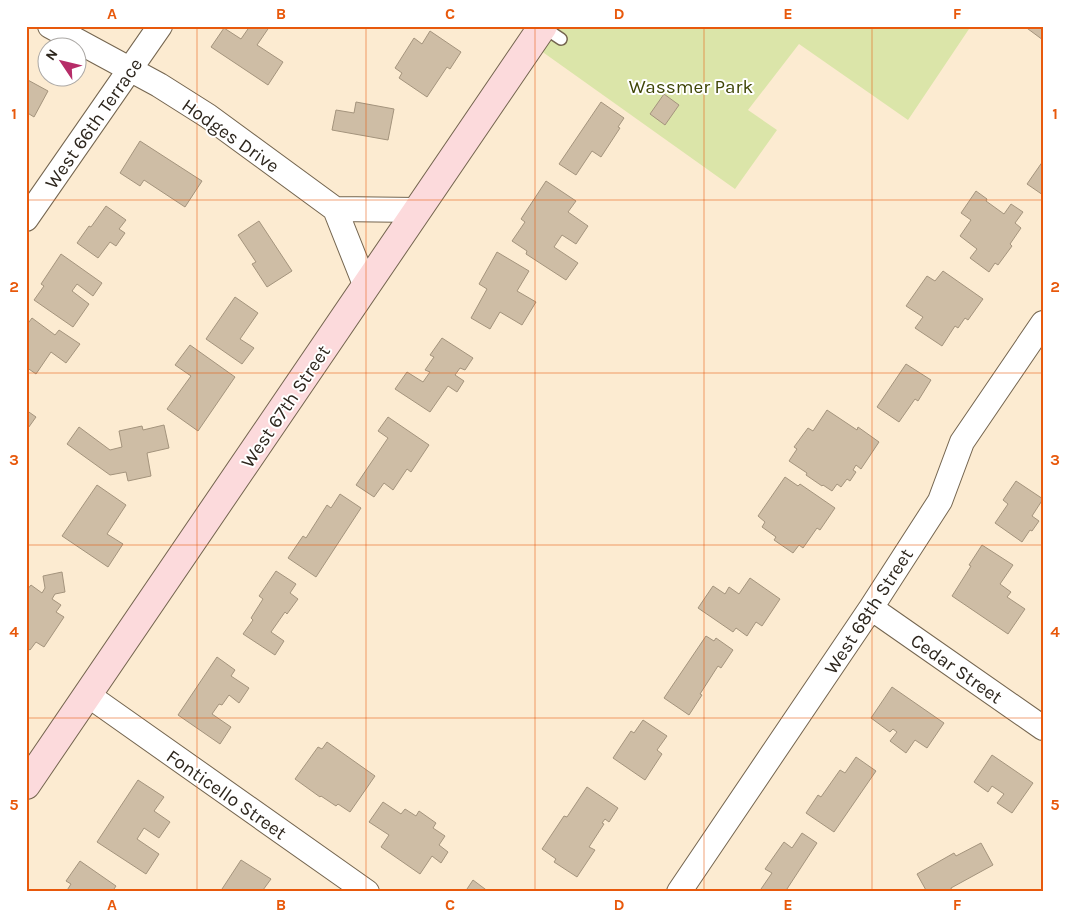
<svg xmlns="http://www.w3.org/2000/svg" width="1069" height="918" viewBox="0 0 1069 918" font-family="Karla,sans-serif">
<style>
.green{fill:#dbe5a9}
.building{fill:#cebda5;stroke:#a4947d}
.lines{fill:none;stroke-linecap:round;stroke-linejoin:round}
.lane-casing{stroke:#74654f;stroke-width:14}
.street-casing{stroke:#74654f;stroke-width:26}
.secondary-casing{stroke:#74654f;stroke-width:30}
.lane{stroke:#fff;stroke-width:11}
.street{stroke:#fff;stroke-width:24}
.secondary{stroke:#fcdadc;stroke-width:28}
.grid{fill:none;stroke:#e8590c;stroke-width:1;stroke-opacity:0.55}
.labels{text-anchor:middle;stroke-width:4;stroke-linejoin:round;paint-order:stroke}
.park-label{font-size:19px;fill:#3f4606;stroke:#fff}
.street-label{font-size:19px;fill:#2d261d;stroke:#fff}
.neatline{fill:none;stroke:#e8590c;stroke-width:2}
.grid-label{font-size:16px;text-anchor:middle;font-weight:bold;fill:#e8590c}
</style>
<rect width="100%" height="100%" fill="#fcebd1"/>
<path class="green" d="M552,26H971L908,120L799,44L748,110L777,130L735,189L537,48Z"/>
<path class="building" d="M250,26H270L257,45L283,62L268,85L211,47L224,28L241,39Z
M1024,26H1043V40Z
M430,31L461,52L450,69L447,67L427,97L399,78L402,73L395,68L414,38L422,44Z
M26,79L48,91L34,117L26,112Z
M664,94L679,105L665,125L650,114Z
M356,102L394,109L388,140L332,130L336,110L354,113Z
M601,102L624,118L618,127L620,128L601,157L592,151L576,175L559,164Z
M140,141L202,181L185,207L144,180L140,186L120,173Z
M1043,161V195L1027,184Z
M546,181L576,201L568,212L588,226L576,244L562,235L554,247L578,263L566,280L526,254L527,251L512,241L525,222L521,219Z
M976,191L987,199L986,201L1004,214L1011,204L1023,212L1015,223L1021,228L1010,244L1012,246L998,265L995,263L989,272L970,258L977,249L960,236L971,220L961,213Z
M106,206L126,220L119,229L125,233L116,246L110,242L98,258L77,243L89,226L91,227Z
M259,221L292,271L267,287L252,264L256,262L238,235Z
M497,252L529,271L517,291L536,302L522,325L500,312L490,329L471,318L487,289L479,284Z
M61,254L102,283L93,296L77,284L72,291L89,304L73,327L34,300L44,286L41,284Z
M943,271L983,299L968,320L965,318L958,328L955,326L942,346L915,328L923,317L906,306L927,276L935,281Z
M235,297L258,313L240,339L254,348L242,364L206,339Z
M32,318L55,335L59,330L80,344L66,363L51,352L36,374L26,367V326Z
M442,338L473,358L465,370L460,368L455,375L464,381L457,392L448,386L430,412L395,389L407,372L423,382L430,372L425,370L434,357L430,355Z
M190,345L235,377L198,431L167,409L191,376L175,365Z
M906,364L931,380L918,401L915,399L899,422L877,407Z
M26,410L36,417L26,431Z
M827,410L857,430L858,427L879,442L861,469L856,465L853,470L856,472L850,481L847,479L841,487L837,484L832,491L823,485L822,486L806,475L807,473L789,461L797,449L794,447L808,428L813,431Z
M388,417L429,445L411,472L407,469L393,490L384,483L374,497L356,485L388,438L378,431Z
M164,425L169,448L147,453L151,476L128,481L126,472L110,475L67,444L79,427L110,450L122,447L119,431L142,426L143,430Z
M785,477L798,486L800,484L835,508L820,530L817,528L803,548L799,545L793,553L774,540L776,537L762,527L765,522L758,516Z
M1016,481L1043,499L1032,516L1039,521L1032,531L1030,530L1022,542L995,523L1008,504L1003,500Z
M97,485L126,505L107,534L123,544L108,567L62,536Z
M340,494L361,508L316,577L288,558L303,536L306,538L327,505L331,508Z
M982,545L1013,565L1000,584L1011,592L1007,597L1025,609L1008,634L952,596L971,566L969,565Z
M276,571L296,584L290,593L298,599L287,614L285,612L271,632L284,641L275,655L243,634L253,620L251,618L263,599L259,596Z
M62,572L65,592L55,594L52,599L61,605L56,612L64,617L44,647L36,642L30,650L26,647V591L31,585L42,593L45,588L43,576Z
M750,578L780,599L762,626L756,622L747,636L736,628L733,632L698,608L713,586L725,594L729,587L739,594Z
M706,636L714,641L716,638L733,650L721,668L718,666L700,694L702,695L689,715L664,698Z
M217,657L235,670L231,676L249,688L239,703L229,695L222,705L219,704L212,714L231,727L220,744L178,715Z
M892,687L944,723L927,748L915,740L906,753L890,741L897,732L893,729L890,732L871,718Z
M643,720L667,736L657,750L662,754L645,780L613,758L631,731L634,733Z
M327,742L375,776L350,812L338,804L336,806L321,796L320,797L295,779L318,747L322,749Z
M992,755L1033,783L1012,813L997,803L1004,794L992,786L988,792L974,782Z
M856,757L876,771L834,832L806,813L818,795L821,797L840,770L845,773Z
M138,780L164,797L154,811L170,822L159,838L144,828L137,839L159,854L146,874L97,842Z
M587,787L618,808L609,822L605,819L602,823L604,824L589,847L595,850L577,877L554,862L556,859L542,849L564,816L567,817Z
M383,802L401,814L405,809L416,816L419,811L436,823L433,828L445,836L439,845L448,852L441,863L432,856L420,874L381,847L389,835L369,822Z
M802,833L817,843L785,892H765L761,889L772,873L765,869L784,842L792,848Z
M981,843L993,865L951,888L952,892H927L917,874L954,853L956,856Z
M241,860L271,879L263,890L265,892H225L222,889Z
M80,861L116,886L112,892H66L71,884L66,881Z
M473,880L489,892H465Z"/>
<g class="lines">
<defs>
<path id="lane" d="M543,27L561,39"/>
<path id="street" d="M50,26L159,85L208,116L335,209L366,287
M335,209L418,210
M26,219L160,26
M871,608L1043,728
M88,695L367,892
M679,892L871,608L940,501L962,442L1043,323"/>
<path id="secondary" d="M26,785L543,26"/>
</defs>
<use href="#lane" class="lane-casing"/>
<use href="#street" class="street-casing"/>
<use href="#secondary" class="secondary-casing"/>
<use href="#lane" class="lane"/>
<use href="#street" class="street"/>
<use href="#secondary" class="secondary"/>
</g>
<path class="grid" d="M197,26V892M366,26V892M535,26V892M704,26V892M872,26V892M26,200H1043M26,373H1043M26,545H1043M26,718H1043"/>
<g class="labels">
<g class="park-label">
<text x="691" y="93">Wassmer Park</text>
</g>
<g class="street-label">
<text transform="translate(93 123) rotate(-55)" y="7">West 66th Terrace</text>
<text transform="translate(231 135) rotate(35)" y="7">Hodges Drive</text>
<text transform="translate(285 406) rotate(-56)" y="7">West 67th Street</text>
<text transform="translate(868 611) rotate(-57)" y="7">West 68th Street</text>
<text transform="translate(957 668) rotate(35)" y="7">Cedar Street</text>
<text transform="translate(227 794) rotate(35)" y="7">Fonticello Street</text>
</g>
</g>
<rect width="1069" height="918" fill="none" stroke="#ffffff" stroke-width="55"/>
<g transform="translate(62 62) rotate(305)"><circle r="24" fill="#ffffff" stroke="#aba8a5"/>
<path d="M0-4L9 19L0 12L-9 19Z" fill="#b62c68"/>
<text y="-8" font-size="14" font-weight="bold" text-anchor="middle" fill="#2d261d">N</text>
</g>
<rect x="28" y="28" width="1014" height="862" class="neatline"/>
<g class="grid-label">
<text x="112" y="19">A</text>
<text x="281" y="19">B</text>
<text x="450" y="19">C</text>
<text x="619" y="19">D</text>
<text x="788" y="19">E</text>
<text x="957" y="19">F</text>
<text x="14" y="119">1</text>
<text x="1055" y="119">1</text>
<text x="14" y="292">2</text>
<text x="1055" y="292">2</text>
<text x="14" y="465">3</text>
<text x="1055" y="465">3</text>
<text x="14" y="637">4</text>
<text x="1055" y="637">4</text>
<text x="14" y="810">5</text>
<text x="1055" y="810">5</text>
<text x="112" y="910">A</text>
<text x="281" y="910">B</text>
<text x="450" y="910">C</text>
<text x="619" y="910">D</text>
<text x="788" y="910">E</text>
<text x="957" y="910">F</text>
</g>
</svg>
